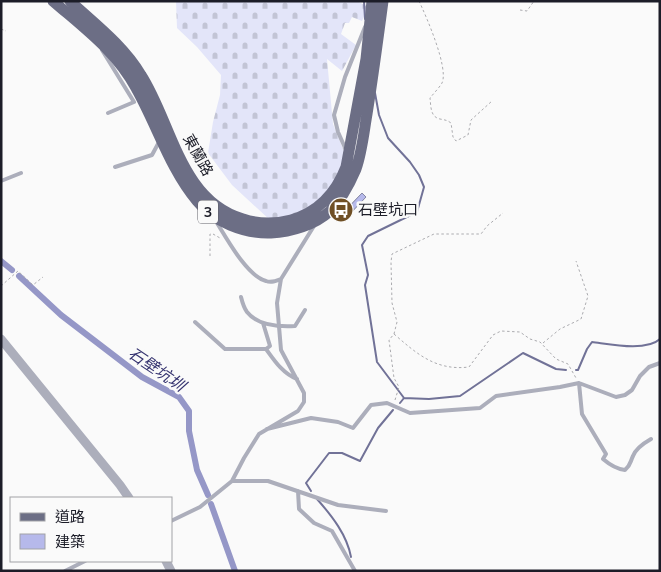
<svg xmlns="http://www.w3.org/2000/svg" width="661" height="572" viewBox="0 0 661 572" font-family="Mulish,'Noto Sans TC',sans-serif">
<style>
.cemetery{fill:url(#cemetery-stones)}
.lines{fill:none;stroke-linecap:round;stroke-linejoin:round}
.stream{stroke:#717297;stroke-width:2}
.canal{stroke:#9597c7;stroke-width:6}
.building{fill:#b6b9eb;stroke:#8587a3;filter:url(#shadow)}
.path{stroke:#ababaf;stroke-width:1;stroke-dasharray:2.5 2.5;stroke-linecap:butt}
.service{stroke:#acaebb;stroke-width:4}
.tertiary{stroke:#acaebb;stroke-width:9}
.primary{stroke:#6c6e85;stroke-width:11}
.labels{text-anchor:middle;stroke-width:5;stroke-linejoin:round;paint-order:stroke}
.shield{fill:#fafafa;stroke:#5f5f67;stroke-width:1}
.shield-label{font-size:14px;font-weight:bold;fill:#1c1d28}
.street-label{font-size:15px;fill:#1c1d28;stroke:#fafafa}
.poi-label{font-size:15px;fill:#1c1d28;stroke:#fafafa;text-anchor:start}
.water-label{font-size:16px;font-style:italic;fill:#363470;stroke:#fafafa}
</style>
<defs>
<pattern id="cemetery-stones" width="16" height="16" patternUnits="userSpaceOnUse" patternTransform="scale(1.25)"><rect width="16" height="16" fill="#e3e5f9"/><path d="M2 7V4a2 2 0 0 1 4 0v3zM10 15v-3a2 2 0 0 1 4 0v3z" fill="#c2c4d5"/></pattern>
<filter id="shadow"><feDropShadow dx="-2" dy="2" stdDeviation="0" flood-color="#0004"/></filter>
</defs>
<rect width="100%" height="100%" fill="#fafafa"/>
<path class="cemetery" d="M176,1H357L368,7L362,21L352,17L349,23H345L341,34L356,45L342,71L327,59L333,124L345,154L335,186L307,211L271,221L232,185L208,153L213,122L220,95L221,75L197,47L177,28Z"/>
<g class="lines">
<path class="stream" d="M364,1L365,19
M375,93L379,115L388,138L410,162L419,175L424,187L417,212L368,236L362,245L368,275L365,285L377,362L404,398
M576,370H578L587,349L592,342C609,344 646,352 660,339
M400,403L404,398L429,399L460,396L523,353L556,369L566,370
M311,491L306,483L329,453H342L360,461L378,428L393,410
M317,499C332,516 347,535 351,557"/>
<path class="canal" d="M1,261L12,270
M19,276L61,315L142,377L179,397L189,411V431L197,470L208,495
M211,504L235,571"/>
</g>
<path class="building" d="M362,193L366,197L346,218L342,214Z"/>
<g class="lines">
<path class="path" d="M419,1C426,16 449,68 442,83C439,88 434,93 430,98C431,106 430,117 440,119C445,120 447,120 451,123L453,137L456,141L468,135L471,120L492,101
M520,10L527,11L534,1
M1,29L6,31
M210,256V234H213L220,238
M1,286L18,271L33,285L43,277
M394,334C417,354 436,371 469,367L493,335L501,331L520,332L530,339L540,342L556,359L568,364L576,378
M543,343L560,329L581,319L588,296L576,261
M395,400L399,387L394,378L389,340L394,334L397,322L392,303L391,262L392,254L434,234H481L487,226L503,213"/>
<path class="service" d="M102,50L134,102L108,113
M346,150L338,132L334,115L345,77L365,27
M115,167L152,155L159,142
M1,181L21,173
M217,223C227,239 247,276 266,281C271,283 276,281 281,279
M241,297C242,301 244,308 247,312C258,326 278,327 295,326L305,310
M195,322L225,349H266
M263,323L270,346L266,349C274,360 283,374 297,379
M579,383L582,414L606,454L603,459C610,465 616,469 625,470C631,465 630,462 633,456C636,448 644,443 651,439
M267,429L311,418L338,422L353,428L371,405L387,403L410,413L480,408L496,396L560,387L579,383L616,397L625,395L632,390L640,376L649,367L660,363
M232,481H268L338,505L386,511
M298,491L299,509L314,523L332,531L355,571
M171,521L200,507L232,481L244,458L259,434L298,411L304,402V393L281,350L277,303L281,279L314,226
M65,571L85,561"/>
<path class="tertiary" d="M1,339L120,485L129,498
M166,561L171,571"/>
<path class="primary" d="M53,1C84,28 117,52 136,88C157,125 170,169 197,201C214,222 244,234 271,233C291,232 315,225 330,211C341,200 350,183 356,169C362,152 364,131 367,114C373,76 378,39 383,1
M70,1C95,24 123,45 141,75C172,123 180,201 243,219C258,224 276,224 291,220C319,212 336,193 346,167L366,59L372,1"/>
</g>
<defs>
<symbol id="bus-disc" viewBox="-11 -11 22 22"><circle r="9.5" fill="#6f4f25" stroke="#fafafa"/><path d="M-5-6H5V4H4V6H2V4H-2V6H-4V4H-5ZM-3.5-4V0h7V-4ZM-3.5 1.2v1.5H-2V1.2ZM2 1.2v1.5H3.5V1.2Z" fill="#fff"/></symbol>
</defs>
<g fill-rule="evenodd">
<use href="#bus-disc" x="327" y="196" width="28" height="28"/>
</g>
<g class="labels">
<rect class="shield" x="198" y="200.5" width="20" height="23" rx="4"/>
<g class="shield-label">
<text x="208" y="217">3</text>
</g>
<g class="street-label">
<text transform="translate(198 155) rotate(61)" y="5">東蘭路</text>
</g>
<g class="poi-label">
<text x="358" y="215">石壁坑口</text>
</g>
<g class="water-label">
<text transform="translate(157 369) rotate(34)" y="6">石壁坑圳</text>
</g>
</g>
<rect width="661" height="572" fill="none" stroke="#1c1d28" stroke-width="5"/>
<rect x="10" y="497" width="162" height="65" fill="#fafafa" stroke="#a1a2a6"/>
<rect x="20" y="513" width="25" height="8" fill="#6c6e85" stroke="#a1a2a6"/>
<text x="55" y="522" font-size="15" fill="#1c1d28">道路</text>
<rect x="20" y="534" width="25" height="15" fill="#b6b9eb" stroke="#a1a2a6"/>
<text x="55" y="547" font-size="15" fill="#1c1d28">建築</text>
</svg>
